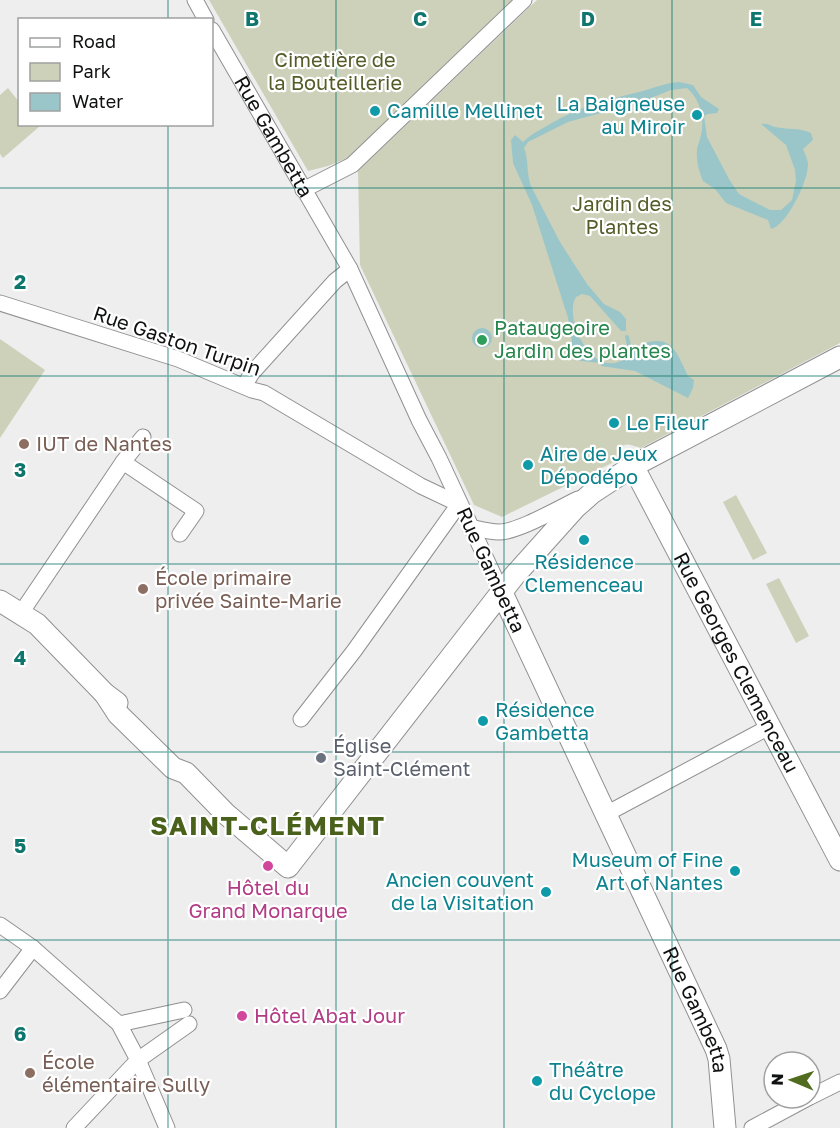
<svg xmlns="http://www.w3.org/2000/svg" width="840" height="1128" viewBox="0 0 840 1128" font-family="'Golos Text',sans-serif">
<style>
.green{fill:#cdd1ba}
.water{fill:#9bc6c9}
.lines{fill:none;stroke-linecap:round;stroke-linejoin:round}
.stream{stroke:#9bc6c9;stroke-width:4}
.street-casing{stroke:#909091;stroke-width:17}
.secondary-casing{stroke:#909091;stroke-width:23}
.street{stroke:#fff;stroke-width:15}
.secondary{stroke:#fff;stroke-width:21}
.grid{fill:none;stroke:#0f766e;stroke-width:1.5;stroke-opacity:0.55}
.culture-dot{fill:#0f9aa8;stroke:#fff;stroke-width:2}
.leisure-dot{fill:#2e9e5b;stroke:#fff;stroke-width:2}
.education-dot{fill:#8d6e63;stroke:#fff;stroke-width:2}
.worship-dot{fill:#6b7280;stroke:#fff;stroke-width:2}
.hotel-dot{fill:#d1479c;stroke:#fff;stroke-width:2}
.labels{text-anchor:middle;stroke-width:4.5;stroke-linejoin:round;paint-order:stroke}
.park-label{font-size:20px;fill:#555c28;stroke:#fff}
.culture-label{font-size:20px;fill:#0d838f;stroke:#fff;text-anchor:start}
.street-label{font-size:20px;fill:#101111;stroke:#fff}
.leisure-label{font-size:20px;fill:#27864d;stroke:#fff;text-anchor:start}
.education-label{font-size:20px;fill:#785e54;stroke:#fff;text-anchor:start}
.worship-label{font-size:20px;fill:#5b616d;stroke:#fff;text-anchor:start}
.hotel-label{font-size:20px;fill:#b23c85;stroke:#fff}
.district-label{font-size:26px;font-weight:bold;letter-spacing:1.5px;fill:#49611b;stroke:#fff}
.grid-label{font-size:20px;text-anchor:middle;font-weight:bold;fill:#0f766e;stroke:#fff;stroke-width:4.5;stroke-linejoin:round;paint-order:stroke}
</style>
<rect width="100%" height="100%" fill="#eeeeef"/>
<path class="green" d="M209,0H514V1L348,158L328,166L308,171Z
M537,0H840V343L641,448C633,446 626,440 618,450V460L502,517L474,505L360,265L358,171Z
M8,88L19,102L20,124L38,125L40,126L3,158L0,154V95Z
M0,339L45,370L0,438Z
M736,495L767,553L753,560L723,502Z
M779,578L809,636L796,643L766,584Z"/>
<path class="water" d="M679,82L693,85L701,97L719,109L717,113L708,114L704,116L707,137L729,179L739,194L770,210H781L792,200L796,181L795,170L786,145L761,124C767,123 769,125 775,127C787,130 799,127 811,133L813,140L803,149C805,154 807,158 808,163C809,180 787,225 771,229L768,220L726,203L715,189L703,181C699,171 696,161 697,149C698,144 700,140 701,135C705,119 700,99 687,88L671,90L641,102L568,122L528,142L524,148C529,160 526,173 531,186L560,242L587,284L604,304L620,312L626,319V331H621L590,296L582,294L576,297C563,317 592,382 626,358L630,349C668,332 673,343 688,376L694,380L693,388L688,398L635,371L601,366L600,363L581,361L570,356L572,342L568,318L532,205L513,163L511,140L515,135L523,142C531,134 540,130 550,124C580,106 610,99 643,91C656,87 666,83 679,82Z
M472 338a10 10 0 1 1 20 0a10 10 0 1 1-20 0Z"/>
<g class="lines">
<path class="stream" d="M627,337L630,349"/>
<defs>
<g id="street">
<path d="M195,0L206,20"/>
<path id="s1" d="M212,30L350,269L419,420L439,458L502,593"/>
<path d="M303,190L352,165L524,0"/>
<path d="M0,303L178,359L252,390L264,393L421,486L459,504"/>
<path d="M244,386L252,373L335,281L350,269"/>
<path d="M123,462L196,511L180,534"/>
<path d="M470,527C479,529 489,532 499,532C518,532 559,508 578,499"/>
<path d="M21,613L123,462L143,437"/>
<path d="M301,719L354,651L459,504"/>
<path d="M606,814L769,727"/>
<path d="M0,925L33,948L119,1024L138,1060L167,1128"/>
<path d="M0,991L33,948"/>
<path d="M119,1024L184,1010"/>
<path d="M810,1097L840,1082"/>
<path d="M74,1128L138,1060L189,1024"/>
<path d="M752,1128L808,1098"/>
</g>
<g id="secondary">
<path id="s2" d="M633,466L840,860"/>
<path id="s3" d="M502,593L716,1049L719,1059L725,1128"/>
<path d="M0,601L37,624L105,694L117,703"/>
<path d="M105,694L118,714L173,768L186,773L226,814L288,867L514,576L575,508L592,493L633,466L840,357"/>
</g>
</defs>
<use href="#street" class="street-casing"/>
<use href="#secondary" class="secondary-casing"/>
<use href="#street" class="street"/>
<use href="#secondary" class="secondary"/>
</g>
<path class="grid" d="M168,0V20M336,0V1128M504,0V1128M672,0V1128M168,124V1128M0,188H840M0,376H840M0,564H840M0,752H840M0,940H840"/>
<g class="culture-dot">
<circle cx="375" cy="111" r="6"/>
<circle cx="697" cy="115" r="6"/>
<circle cx="614" cy="423" r="6"/>
<circle cx="528" cy="465" r="6"/>
<circle cx="584" cy="540" r="6"/>
<circle cx="483" cy="721" r="6"/>
<circle cx="735" cy="871" r="6"/>
<circle cx="546" cy="892" r="6"/>
<circle cx="537" cy="1081" r="6"/>
</g>
<circle class="leisure-dot" cx="482" cy="340" r="6"/>
<g class="education-dot">
<circle cx="24" cy="444" r="6"/>
<circle cx="143" cy="589" r="6"/>
<circle cx="30" cy="1073" r="6"/>
</g>
<circle class="worship-dot" cx="321" cy="758" r="6"/>
<g class="hotel-dot">
<circle cx="268" cy="866" r="6"/>
<circle cx="242" cy="1016" r="6"/>
</g>
<g class="labels">
<g class="park-label">
<text x="335" y="67">Cimetière de<tspan x="335" dy="23">la Bouteillerie</tspan></text>
<text x="622" y="211">Jardin des<tspan x="622" dy="23">Plantes</tspan></text>
</g>
<g class="culture-label">
<text x="685" y="111" text-anchor="end">La Baigneuse<tspan x="685" dy="23">au Miroir</tspan></text>
<text x="387" y="118">Camille Mellinet</text>
<text x="626" y="430">Le Fileur</text>
<text x="540" y="461">Aire de Jeux<tspan x="540" dy="23">Dépodépo</tspan></text>
<text x="584" y="569" text-anchor="middle">Résidence<tspan x="584" dy="23">Clemenceau</tspan></text>
<text x="495" y="717">Résidence<tspan x="495" dy="23">Gambetta</tspan></text>
<text x="723" y="867" text-anchor="end">Museum of Fine<tspan x="723" dy="23">Art of Nantes</tspan></text>
<text x="534" y="887" text-anchor="end">Ancien couvent<tspan x="534" dy="23">de la Visitation</tspan></text>
<text x="549" y="1077">Théâtre<tspan x="549" dy="23">du Cyclope</tspan></text>
</g>
<g class="street-label">
<text dy="7" stroke="none"><textPath href="#s1" startOffset="123">Rue Gambetta</textPath></text>
<text transform="translate(177 341) rotate(19)" y="7">Rue Gaston Turpin</text>
<text transform="translate(491 570) rotate(65)" y="7">Rue Gambetta</text>
<text dy="7" stroke="none"><textPath href="#s2" startOffset="222">Rue Georges Clemenceau</textPath></text>
<text dy="7" stroke="none"><textPath href="#s3" startOffset="460">Rue Gambetta</textPath></text>
</g>
<g class="leisure-label">
<text x="494" y="335">Pataugeoire<tspan x="494" dy="23">Jardin des plantes</tspan></text>
</g>
<g class="education-label">
<text x="36" y="451">IUT de Nantes</text>
<text x="155" y="585">École primaire<tspan x="155" dy="23">privée Sainte-Marie</tspan></text>
<text x="42" y="1069">École<tspan x="42" dy="23">élémentaire Sully</tspan></text>
</g>
<g class="worship-label">
<text x="333" y="753">Église<tspan x="333" dy="23">Saint-Clément</tspan></text>
</g>
<g class="hotel-label">
<text x="268" y="895">Hôtel du<tspan x="268" dy="23">Grand Monarque</tspan></text>
<text x="254" y="1023" text-anchor="start">Hôtel Abat Jour</text>
</g>
<g class="district-label">
<text x="268" y="835">SAINT-CLÉMENT</text>
</g>
</g>
<g class="grid-label">
<text x="252" y="26">B</text>
<text x="420" y="26">C</text>
<text x="588" y="26">D</text>
<text x="756" y="26">E</text>
<text x="20" y="289">2</text>
<text x="20" y="477">3</text>
<text x="20" y="665">4</text>
<text x="20" y="853">5</text>
<text x="20" y="1041">6</text>
</g>
<rect x="18" y="18" width="195" height="108" fill="#ffffff" stroke="#9fa0a0" stroke-width="1.5"/>
<rect x="30" y="38" width="30" height="9" fill="#ffffff" stroke="#9fa0a0" stroke-width="1.5"/>
<text x="72" y="48" font-size="18" fill="#101111">Road</text>
<rect x="30" y="63" width="30" height="18" fill="#cdd1ba" stroke="#9fa0a0" stroke-width="1.5"/>
<text x="72" y="78" font-size="18" fill="#101111">Park</text>
<rect x="30" y="93" width="30" height="18" fill="#9bc6c9" stroke="#9fa0a0" stroke-width="1.5"/>
<text x="72" y="108" font-size="18" fill="#101111">Water</text>
<g transform="translate(792 1080) rotate(272)"><circle r="28" fill="#ffffff" stroke="#9fa0a0" stroke-width="1.5"/>
<path d="M0-4.5L10 22L0 15L-10 22Z" fill="#516c1e"/>
<text y="-9" font-size="16" font-weight="bold" text-anchor="middle" fill="#101111">N</text>
</g>
</svg>
